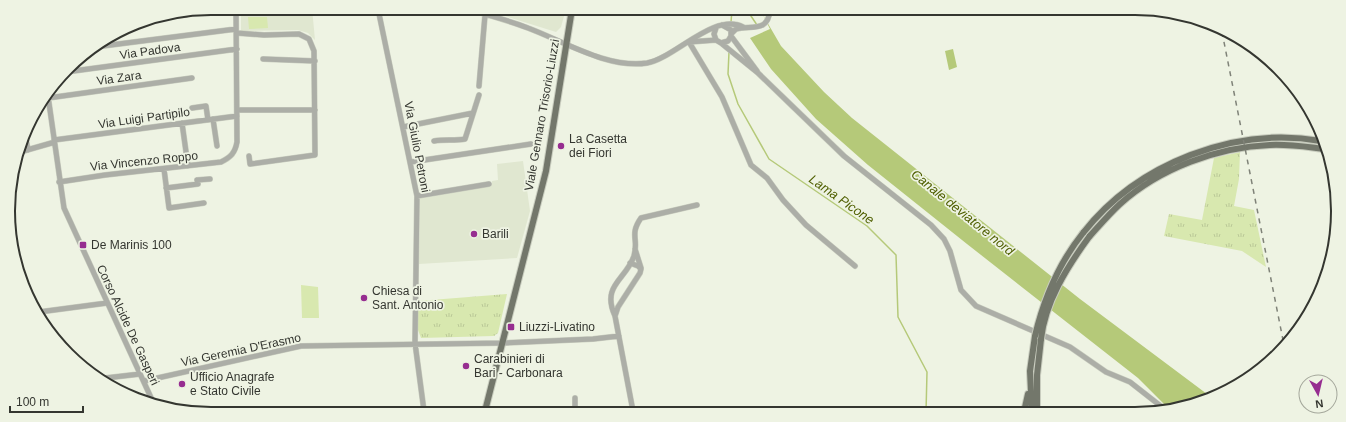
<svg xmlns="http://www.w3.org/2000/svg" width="1346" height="422" viewBox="0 0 1346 422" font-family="Arial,sans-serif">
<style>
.built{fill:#e0e7d0}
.grass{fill:url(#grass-tufts)}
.pitch{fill:#d8e8af}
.water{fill:#b5c979}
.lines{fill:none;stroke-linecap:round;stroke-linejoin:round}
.stream{stroke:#b5c979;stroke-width:1.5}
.minor-casing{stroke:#c9cdbf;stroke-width:6}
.major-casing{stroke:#c9cdbf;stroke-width:8}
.minor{stroke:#acaea7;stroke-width:5}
.major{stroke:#73776b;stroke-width:6}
.rail{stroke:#7f8278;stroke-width:1.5;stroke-dasharray:5 5;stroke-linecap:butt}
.major-bridge-casing{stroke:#c9cdbf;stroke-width:8;stroke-linecap:butt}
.major-bridge{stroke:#73776b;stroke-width:6}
.poi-dot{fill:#962d90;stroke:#eef3e3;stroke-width:1.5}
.labels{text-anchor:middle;stroke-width:3.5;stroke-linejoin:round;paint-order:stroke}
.street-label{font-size:12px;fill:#343630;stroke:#eef3e3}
.poi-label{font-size:12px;fill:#343630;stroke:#eef3e3;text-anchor:start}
.water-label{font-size:13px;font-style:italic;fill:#4f5f00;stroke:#eef3e3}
.rim{fill:none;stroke:#343630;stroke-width:2}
</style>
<defs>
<pattern id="grass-tufts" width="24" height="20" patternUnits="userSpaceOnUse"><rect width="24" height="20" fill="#d8e8af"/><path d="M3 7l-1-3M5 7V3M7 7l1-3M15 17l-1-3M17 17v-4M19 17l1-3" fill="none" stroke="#bac897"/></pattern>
</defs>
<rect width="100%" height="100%" fill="#eef3e3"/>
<path class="built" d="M269,8H312L315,40L308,33L298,30L241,31V13L268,15Z
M483,9H566L561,27L556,32Z
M523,161L530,211L517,258L419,264L420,197L492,185V181L498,180L497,164Z"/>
<path class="grass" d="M1240,152L1239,179L1234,206L1254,210L1266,267L1242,251L1164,236L1169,214L1202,220L1214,158Z
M507,294L498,333L494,336L421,338L418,330V301Z"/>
<path class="pitch" d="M248,17H267L268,28L249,29Z
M301,285L318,287L319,318H302Z"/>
<path class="water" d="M763,15L781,46L824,92L852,118L1080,299L1211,397L1170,410L1138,378L967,244L868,165L816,119L771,69L750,38L770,29Z
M953,49L957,67L949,70L945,51Z"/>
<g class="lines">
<path class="stream" d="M747,10L757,25
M731,22L732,10
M729,52L728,74L738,104L769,159L867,226L896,255L898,317L927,372L926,412"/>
<defs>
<path id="minor" d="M378,9L417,196L415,343L424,411
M467,9C487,15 508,20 528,28C563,41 608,69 647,63C675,58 714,12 743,27
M169,16L186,15
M716,28L714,34L716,40L721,43L728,41L731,36V30L722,25
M237,33L264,35L299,34L309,39L314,51L315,155L250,164L249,156
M732,33L736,29C751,25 768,33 770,10
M731,36L757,71
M689,42L722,97L751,165L767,178L783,200L806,225L855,266
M689,42L716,40
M721,43L758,73L844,156L931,225L944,239L950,251L961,290L976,306L1070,347L1106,372L1130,382L1167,411
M95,47L236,29
M263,59L315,61
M66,72L237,49
M479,86L485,15
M48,96L64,208L153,402
M48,98L192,78
M192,108L206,106L208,120
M237,110H315
M213,119L217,146
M182,123L188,166
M403,127L473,113
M25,134L28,150
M54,140L237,116
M434,141C445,139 454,141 465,139L479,95
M20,152L55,142
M411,162L531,144
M164,169L169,208L204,203
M59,182L105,175L221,162C231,157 235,153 237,142L236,8
M166,188L198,184L197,180L210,179
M417,196L489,184
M635,249L641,268
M630,263L638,266L641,269L640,273L618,307L615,316C601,285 626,280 634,256C639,239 629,235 641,218L697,205
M39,312L107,303
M615,316L633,411
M97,379L140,374
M144,381L301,346L503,343L593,339L619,336
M575,398V411"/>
<path id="major" d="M1083,233C1138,163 1235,126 1321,141
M1089,237C1099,226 1109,214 1120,204C1160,168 1218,147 1270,145C1289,144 1307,147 1325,149
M485,411L546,171L572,9
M1024,412L1028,394
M1032,412L1030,371L1035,336
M1037,412V375L1041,339"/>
</defs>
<use href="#minor" class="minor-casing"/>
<use href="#major" class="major-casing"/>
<use href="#minor" class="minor"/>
<use href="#major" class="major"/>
<path class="rail" d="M1222,32L1284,345"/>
<defs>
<path id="major-bridge" d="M1035,336C1044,298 1059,263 1083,233
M1041,339C1045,302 1067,267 1089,237"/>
</defs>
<use href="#major-bridge" class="major-bridge-casing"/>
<use href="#major-bridge" class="major-bridge"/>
</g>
<g class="poi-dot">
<circle cx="561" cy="146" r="4"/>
<circle cx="474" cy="234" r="4"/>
<rect x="79" y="241" width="8" height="8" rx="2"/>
<circle cx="364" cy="298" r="4"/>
<rect x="507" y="323" width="8" height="8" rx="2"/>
<circle cx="466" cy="366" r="4"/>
<circle cx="182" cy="384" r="4"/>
</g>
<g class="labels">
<g class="street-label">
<text transform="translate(150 51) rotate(-8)" y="4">Via Padova</text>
<text transform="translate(119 78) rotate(-8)" y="4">Via Zara</text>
<text transform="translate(542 115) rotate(-80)" y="4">Viale Gennaro Trisorio-Liuzzi</text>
<text transform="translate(144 118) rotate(-8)" y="4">Via Luigi Partipilo</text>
<text transform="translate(417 147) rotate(79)" y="4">Via Giulio Petroni</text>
<text transform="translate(144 161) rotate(-6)" y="4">Via Vincenzo Roppo</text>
<text transform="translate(128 325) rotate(65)" y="4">Corso Alcide De Gasperi</text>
<text transform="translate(241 350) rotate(-12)" y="4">Via Geremia D'Erasmo</text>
</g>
<g class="poi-label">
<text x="569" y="143">La Casetta<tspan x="569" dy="14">dei Fiori</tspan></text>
<text x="482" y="238">Barili</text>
<text x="91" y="249">De Marinis 100</text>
<text x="372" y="295">Chiesa di<tspan x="372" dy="14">Sant. Antonio</tspan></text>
<text x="519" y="331">Liuzzi-Livatino</text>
<text x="474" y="363">Carabinieri di<tspan x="474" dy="14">Bari - Carbonara</tspan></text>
<text x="190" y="381">Ufficio Anagrafe<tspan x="190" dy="14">e Stato Civile</tspan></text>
</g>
<g class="water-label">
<text transform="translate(842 199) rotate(35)" y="5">Lama Picone</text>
<text transform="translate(963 212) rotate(39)" y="5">Canale deviatore nord</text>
</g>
</g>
<path d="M0 0H1346V422H0ZM211 15H1135A196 196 0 0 1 1331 211V211A196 196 0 0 1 1135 407H211A196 196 0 0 1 15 211V211A196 196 0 0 1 211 15Z" fill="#eef3e3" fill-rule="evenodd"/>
<path class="rim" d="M211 15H1135A196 196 0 0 1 1331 211V211A196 196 0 0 1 1135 407H211A196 196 0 0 1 15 211V211A196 196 0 0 1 211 15Z"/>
<g transform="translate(1318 394) rotate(172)"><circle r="19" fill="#eef3e3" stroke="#a4a79b"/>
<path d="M0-3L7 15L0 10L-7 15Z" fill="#962d90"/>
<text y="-6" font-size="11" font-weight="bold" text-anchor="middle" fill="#343630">N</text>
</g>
<path d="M10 406v6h73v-6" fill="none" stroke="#343630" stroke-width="2"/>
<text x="16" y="406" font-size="12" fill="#343630" stroke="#eef3e3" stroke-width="3" paint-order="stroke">100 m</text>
</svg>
